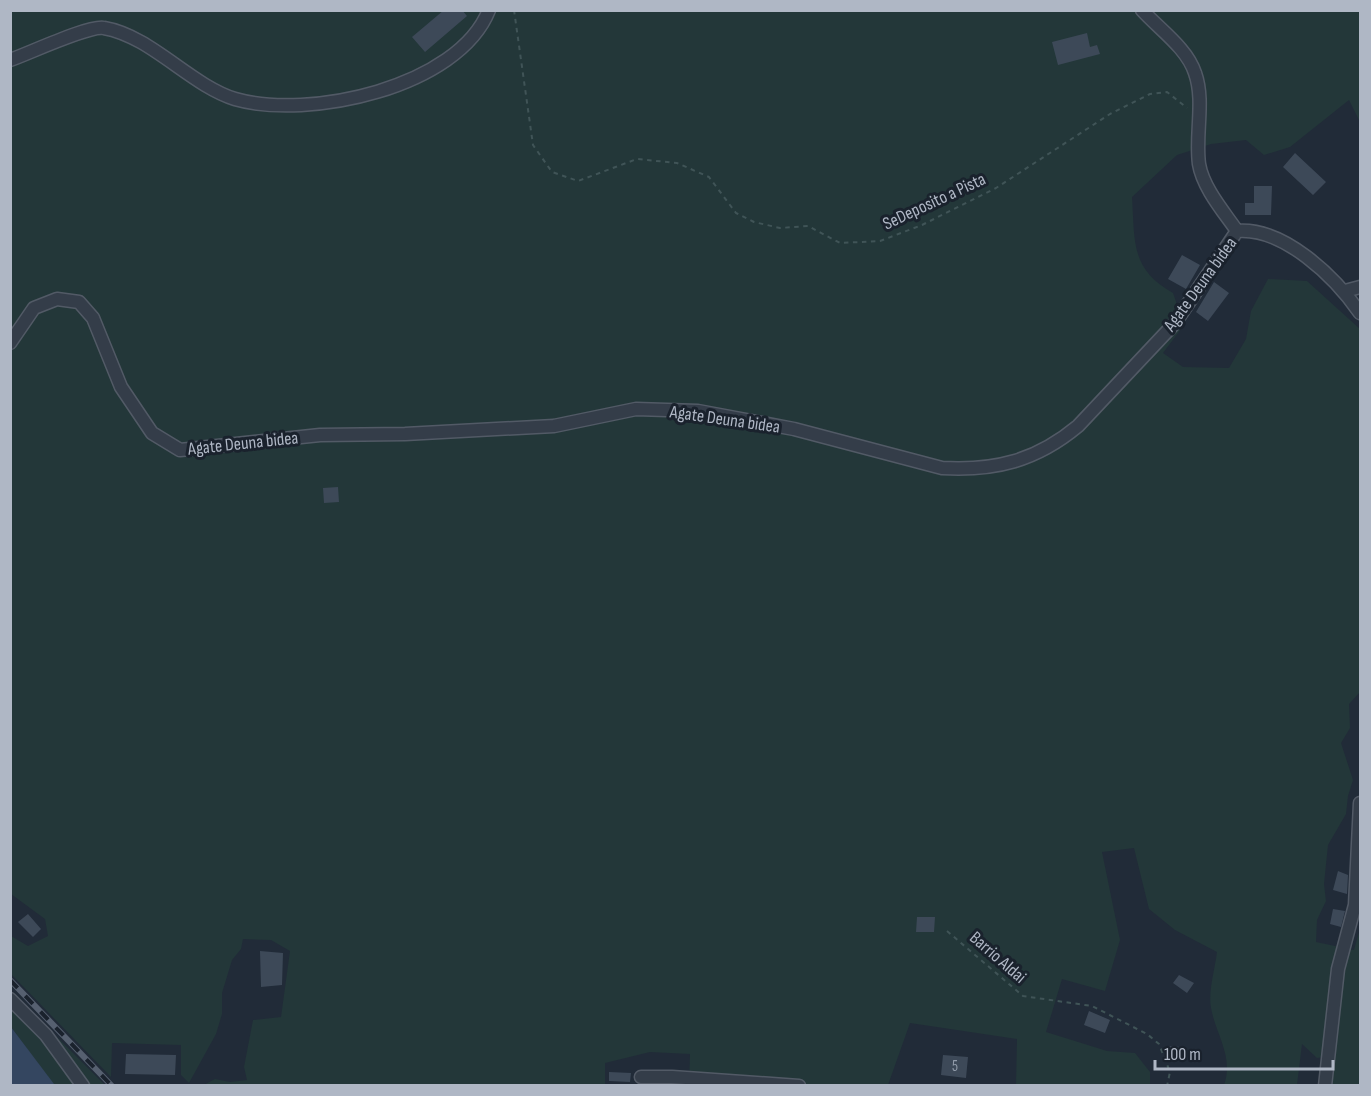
<svg xmlns="http://www.w3.org/2000/svg" width="1371" height="1096" viewBox="0 0 1371 1096" font-family="'Sofia Sans Condensed',sans-serif">
<style>
.green{fill:#233739}
.water{fill:#344660}
.building{fill:#3d4958}
.lines{fill:none;stroke-linecap:round;stroke-linejoin:round}
.minor-casing{stroke:#525a66;stroke-width:15}
.path{stroke:#405457;stroke-width:2;stroke-dasharray:4.5 4.5;stroke-linecap:butt}
.minor{stroke:#343d49;stroke-width:12}
.rail-casing{stroke:#566070;stroke-width:6}
.rail{stroke:#1a222d;stroke-width:4;stroke-dasharray:11;stroke-linecap:butt}
.labels{text-anchor:middle;stroke-width:6;stroke-linejoin:round;paint-order:stroke}
.number-label{font-size:15px;fill:#929caa}
.street-label{font-size:18px;fill:#afb7c5;stroke:#1a222d}
</style>
<rect width="100%" height="100%" fill="#212b38"/>
<path class="green" d="M11,11H1360V122L1349,100L1290,147L1264,155L1246,140L1211,144L1177,155L1132,197C1135,241 1130,269 1173,293L1184,325L1163,353L1183,367L1229,368L1246,339L1251,311L1268,279L1307,281L1360,329V692L1349,704L1350,728L1341,743L1353,780L1348,796L1346,814L1328,845L1324,884L1326,901L1317,920L1316,942L1354,950L1360,929V1085H1331L1335,1055L1317,1058L1302,1044L1297,1085H1224C1234,1057 1216,1035 1211,1008C1208,991 1215,969 1217,952L1175,930L1149,909L1134,848L1102,852L1120,940L1105,991L1062,979L1046,1032L1107,1051L1135,1053L1150,1072V1085H1016L1017,1039L910,1023L888,1085H689L690,1054L650,1052L605,1063V1085H204L215,1079L230,1082L247,1080L244,1067L253,1020L281,1017L290,951L271,940L243,939L241,949L232,960L222,993V1014L216,1034L189,1083L181,1075V1045L112,1043L111,1077L11,974V936L28,946L48,936L45,919L11,894Z
M11,1005L45,1041L62,1070L76,1085H54L11,1027Z
M56,1036L105,1085H90L86,1082Z"/>
<path class="water" d="M11,1027L54,1084V1085H11Z"/>
<path class="building" d="M444,10H462L467,16L425,52L412,37Z
M1087,33L1090,47L1097,45L1100,54L1058,65L1052,42Z
M1295,153L1326,182L1313,195L1283,167Z
M1254,186H1272L1271,215H1245V203H1254Z
M1182,255L1200,265L1186,289L1168,279Z
M1214,282L1229,293L1208,321L1196,312Z
M338,487L339,502L324,503L323,488Z
M1338,871L1348,875L1347,894L1333,890Z
M1333,909L1345,911L1341,927L1330,924Z
M28,914L41,929L33,937L18,922Z
M917,917H935L934,932H916Z
M260,951L283,953L282,985L261,987Z
M1179,975L1194,983L1187,993L1173,983Z
M1089,1011L1110,1020L1105,1033L1084,1025Z
M1167,1046L1181,1047V1060L1166,1059Z
M126,1054L176,1055L175,1075L125,1074Z
M943,1055L968,1057L966,1078L941,1075Z
M609,1072L631,1073L630,1082L609,1081Z"/>
<g class="lines">
<defs>
<path id="minor" d="M1142,10C1159,29 1187,48 1195,73C1205,101 1195,134 1199,164C1203,188 1224,212 1237,231
M10,60C30,53 89,25 104,28C151,36 190,85 235,99C308,120 458,88 489,10
M1345,291L1360,287
M10,343L34,308L57,299L79,302L93,318L121,387L152,433L180,450L320,435L405,434L554,426L636,409L698,411L794,429L942,468C995,471 1036,461 1078,426L1175,323L1237,231C1284,227 1335,277 1360,313
M10,999L46,1035L83,1086
M641,1077H672L799,1086
M1325,1086L1338,969L1355,905L1360,803"/>
</defs>
<use href="#minor" class="minor-casing"/>
<path class="path" d="M514,10L533,145L552,172L578,181L637,159L677,163L709,177L736,213L754,222L780,228L808,226L840,243L880,241L922,225L996,188L1110,114L1150,94L1167,92L1187,108
M947,931L1023,996L1092,1006L1147,1034L1159,1044L1170,1072L1167,1086"/>
<use href="#minor" class="minor"/>
<defs>
<path id="rail" d="M10,980L112,1086"/>
</defs>
<use href="#rail" class="rail-casing"/>
<use href="#rail" class="rail"/>
</g>
<g class="labels">
<g class="number-label">
<text x="955" y="1071">5</text>
</g>
<g class="street-label">
<text transform="translate(934 201) rotate(-25)" y="6">SeDeposito a Pista</text>
<text transform="translate(1200 284) rotate(-54)" y="6">Agate Deuna bidea</text>
<text transform="translate(725 419) rotate(8)" y="6">Agate Deuna bidea</text>
<text transform="translate(243 443) rotate(-6)" y="6">Agate Deuna bidea</text>
<text transform="translate(998 957) rotate(41)" y="6">Barrio Aldai</text>
</g>
</g>
<rect width="1371" height="1096" fill="none" stroke="#afb7c5" stroke-width="24"/>
<path d="M1155 1060v9h178v-9" fill="none" stroke="#afb7c5" stroke-width="3"/>
<text x="1164" y="1060" font-size="18" fill="#afb7c5" stroke="#1a222d" stroke-width="4.5" paint-order="stroke">100 m</text>
</svg>
